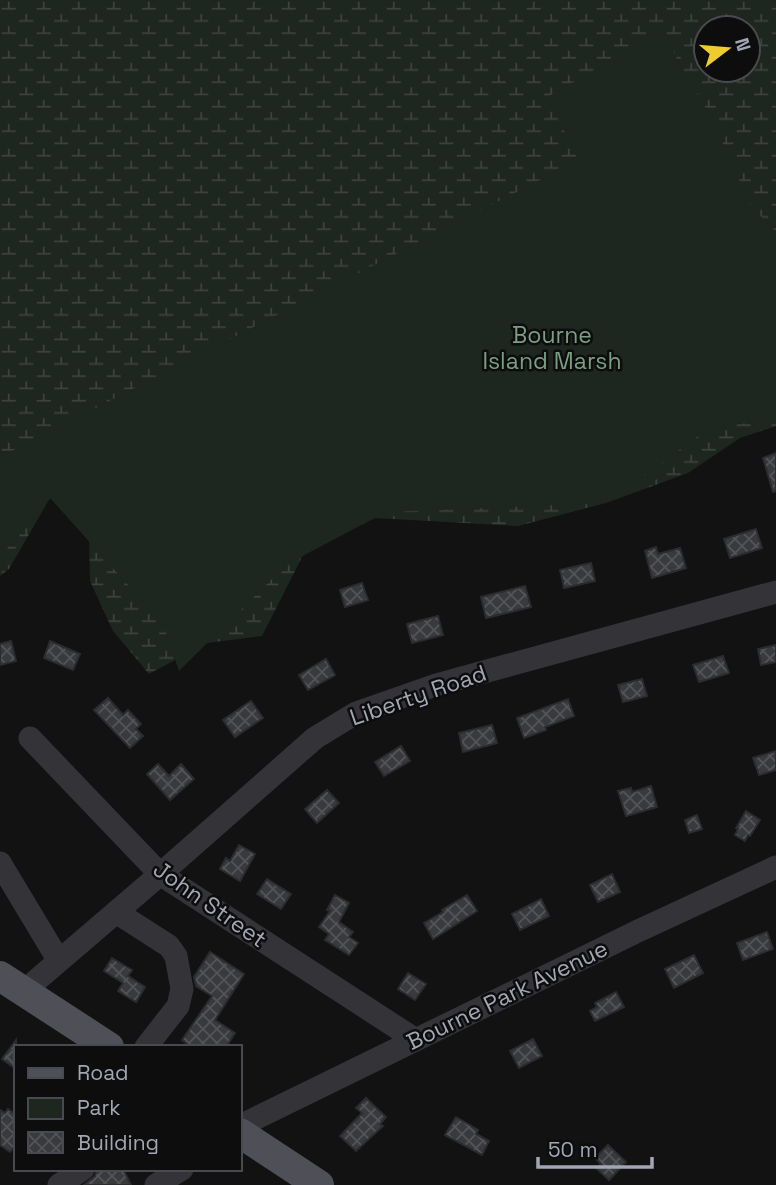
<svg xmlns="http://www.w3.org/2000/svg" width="776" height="1185" viewBox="0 0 776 1185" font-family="'Space Grotesk',sans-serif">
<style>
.wetland{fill:url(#wetland-marsh);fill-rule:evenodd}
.park{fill:#1e2620}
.building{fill:url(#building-cross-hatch);stroke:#2c2c2f;stroke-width:2}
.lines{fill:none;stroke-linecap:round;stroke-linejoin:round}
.minor{stroke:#333338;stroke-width:23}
.major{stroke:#4f4f57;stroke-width:30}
.labels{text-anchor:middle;stroke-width:5;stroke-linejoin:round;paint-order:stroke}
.park-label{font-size:23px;fill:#7a9f82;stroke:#0d0d0e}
.street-label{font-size:23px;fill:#a3a6b4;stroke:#0d0d0e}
</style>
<defs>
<pattern id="wetland-marsh" width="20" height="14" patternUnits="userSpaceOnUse" patternTransform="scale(1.75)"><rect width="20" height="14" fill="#1e2620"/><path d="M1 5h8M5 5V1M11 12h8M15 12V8" fill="none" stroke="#3c423e"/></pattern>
<pattern id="building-cross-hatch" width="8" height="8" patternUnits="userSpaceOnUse" patternTransform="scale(1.75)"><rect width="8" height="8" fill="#393a3e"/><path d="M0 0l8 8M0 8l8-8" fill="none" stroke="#525458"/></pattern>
</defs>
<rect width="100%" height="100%" fill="#121213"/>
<path class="wetland" d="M0,0H776V426L740,438L688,473L606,503L518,526L375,518L303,555L262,636L207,643L149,674L113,631L90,581L88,492L50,498L9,569L0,576ZM706,28H748V70H706Z"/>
<path class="park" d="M665,31L680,66L709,113L751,206L776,232V420L711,427L606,503L385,512L286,565L179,671L163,624L50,498L0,557V457L579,160L547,97Z"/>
<path class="building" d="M776,453V491L773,492L763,458Z
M756,529L762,548L730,558L724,539Z
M656,547L658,554L680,548L686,568L652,578L645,551Z
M591,563L595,581L564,588L560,570Z
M362,583L368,600L345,607L340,590Z
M525,586L531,607L486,618L481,597Z
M438,616L443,635L412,643L407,624Z
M11,641L16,661L0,665V644Z
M50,641L80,654L73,670L44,658Z
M776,645V662L761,665L758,649Z
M723,656L729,673L699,682L693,665Z
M326,659L335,675L308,690L299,675Z
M642,679L647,696L623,702L618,685Z
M108,698L123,715L128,710L141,724L136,729L143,736L130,748L94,710Z
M568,699L574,716L545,727L546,730L524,738L517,718Z
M251,701L263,718L235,737L223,720Z
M492,725L497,743L463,752L459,733Z
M401,746L410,761L384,776L375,762Z
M776,751V770L759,775L753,758Z
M158,764L169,776L181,764L194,779L170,800L147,774Z
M651,786L657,807L626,816L618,791L631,788L632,792Z
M327,790L339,803L317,823L305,809Z
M746,811L760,820L750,836L748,835L745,841L735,835L738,829L736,828Z
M697,815L702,829L689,833L685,820Z
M239,845L255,854L240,881L220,869L226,858L230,861Z
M612,874L620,892L598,902L590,885Z
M267,879L291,894L281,909L257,894Z
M335,895L349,903L339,922L353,932L349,937L358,943L349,955L325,940L329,934L319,927L330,911L327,910Z
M467,895L477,911L433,939L424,923L443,912L442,910Z
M541,899L549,916L520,930L512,914Z
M767,932L773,949L743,960L737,943Z
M210,952L244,974L215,1020L235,1033L226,1047H191L182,1040L212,996L196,986L194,977Z
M694,955L703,973L674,988L665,969Z
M112,958L132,970L128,976L145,987L136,1002L118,991L123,983L104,971Z
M408,973L426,984L415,1000L398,989Z
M616,992L624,1007L595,1021L590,1011L597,1007L595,1003Z
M533,1039L542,1056L519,1068L510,1051Z
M16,1040V1069L2,1059Z
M366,1098L386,1117L380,1124L383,1126L356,1151L340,1136L362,1113L356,1108Z
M8,1109L16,1115V1145L10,1152L0,1145V1110L5,1113Z
M456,1117L478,1130L476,1134L489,1141L482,1155L445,1135Z
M608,1145L626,1162L609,1180L596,1168L601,1164L595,1158Z
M97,1169H123L131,1185H84L95,1176Z"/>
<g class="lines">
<path class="minor" d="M30,738L160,874L416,1040
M0,863L59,961
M116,912L169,946L176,956L182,989L178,1006L146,1047
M24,991L164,871L315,738L356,713L436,685L776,592
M240,1126L638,931L776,867
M59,1185L83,1169
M156,1185L182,1169"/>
<path class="major" d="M0,976L109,1047
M240,1133L319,1185"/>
</g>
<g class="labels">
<g class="park-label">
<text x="552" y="343">Bourne<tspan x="552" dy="26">Island Marsh</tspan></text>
</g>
<g class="street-label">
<text transform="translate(418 695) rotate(-19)" y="8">Liberty Road</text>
<text transform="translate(210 904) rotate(35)" y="8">John Street</text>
<text transform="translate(507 995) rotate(-26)" y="8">Bourne Park Avenue</text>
</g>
</g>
<rect x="14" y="1045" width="228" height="126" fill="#0d0d0e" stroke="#494a50" stroke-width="2"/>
<rect x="28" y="1068" width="35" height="10" fill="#4f4f57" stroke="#494a50" stroke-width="2"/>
<text x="77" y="1080" font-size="21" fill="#a3a6b4">Road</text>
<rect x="28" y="1098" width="35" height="21" fill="#1e2620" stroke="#494a50" stroke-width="2"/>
<text x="77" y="1115" font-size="21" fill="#a3a6b4">Park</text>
<rect x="28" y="1132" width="35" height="21" fill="url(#building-cross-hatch)" stroke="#494a50" stroke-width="2"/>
<text x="77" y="1150" font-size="21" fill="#a3a6b4">Building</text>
<g transform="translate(727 49) rotate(74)"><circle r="33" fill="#0d0d0e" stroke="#494a50" stroke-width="2"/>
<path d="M0-5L12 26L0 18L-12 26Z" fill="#eecb2f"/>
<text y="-10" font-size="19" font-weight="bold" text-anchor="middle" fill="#a3a6b4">N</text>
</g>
<path d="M538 1157v10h114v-10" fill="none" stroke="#a3a6b4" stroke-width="3.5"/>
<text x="548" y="1157" font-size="21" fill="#a3a6b4" stroke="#0d0d0e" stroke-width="5" paint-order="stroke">50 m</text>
</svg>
